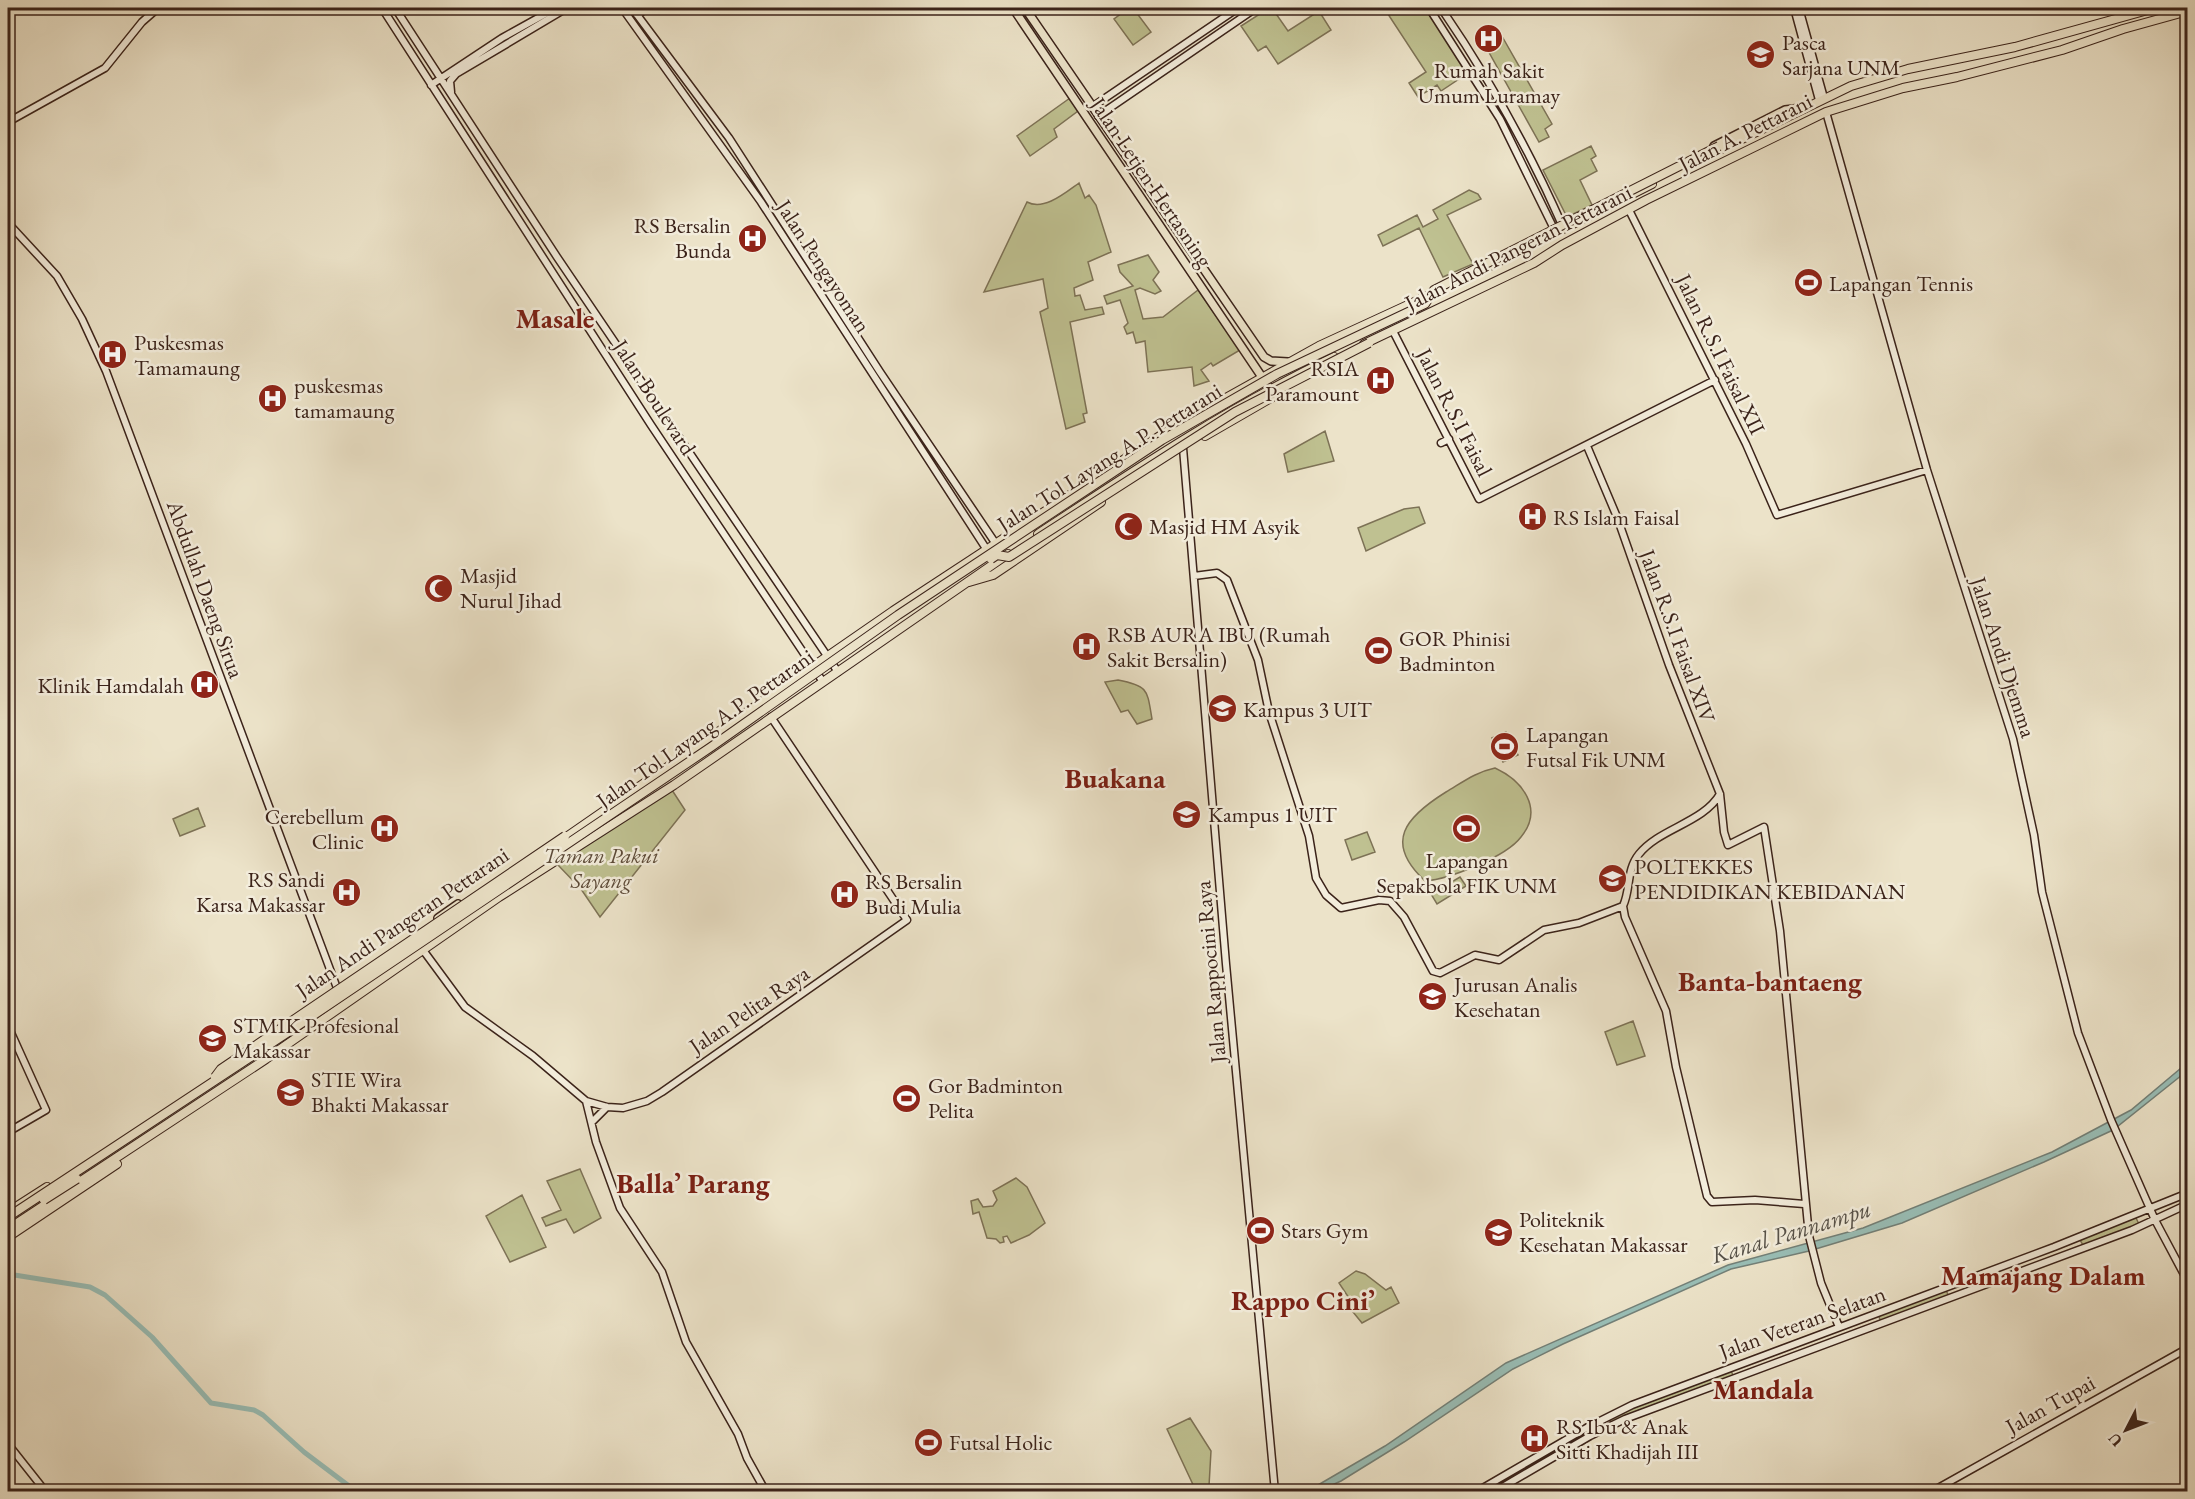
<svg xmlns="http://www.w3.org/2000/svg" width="2195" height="1499" viewBox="0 0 2195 1499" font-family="'EB Garamond',serif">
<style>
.green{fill:#bfc191;stroke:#7d7256;stroke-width:1.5}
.water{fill:#99beb6;stroke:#738078;stroke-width:1.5}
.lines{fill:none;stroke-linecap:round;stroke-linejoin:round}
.canal{stroke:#99beb6;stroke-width:5}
.secondary-casing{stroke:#3b231a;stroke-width:9}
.primary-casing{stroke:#3b231a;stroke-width:10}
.highway-casing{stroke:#3b231a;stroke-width:10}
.secondary{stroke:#f3eddc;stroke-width:6}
.primary{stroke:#ece3c9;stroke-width:7}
.highway{stroke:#ece3c9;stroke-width:8}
.highway-bridge-casing{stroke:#3b231a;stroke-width:10;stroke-linecap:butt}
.highway-bridge{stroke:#ece3c9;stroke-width:8}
.labels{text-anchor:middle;stroke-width:5;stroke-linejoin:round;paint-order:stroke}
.poi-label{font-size:22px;fill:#3b231a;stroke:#f3eddc;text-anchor:start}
.street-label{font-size:22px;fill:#3b231a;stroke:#f3eddc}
.park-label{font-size:22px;font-style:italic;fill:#5c4a38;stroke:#f3eddc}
.water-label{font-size:24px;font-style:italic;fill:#575249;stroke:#f3eddc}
.district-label{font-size:28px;font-weight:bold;fill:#7a1f14;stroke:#f3eddc}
</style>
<rect width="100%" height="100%" fill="#ece3c9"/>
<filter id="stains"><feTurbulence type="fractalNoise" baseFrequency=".00333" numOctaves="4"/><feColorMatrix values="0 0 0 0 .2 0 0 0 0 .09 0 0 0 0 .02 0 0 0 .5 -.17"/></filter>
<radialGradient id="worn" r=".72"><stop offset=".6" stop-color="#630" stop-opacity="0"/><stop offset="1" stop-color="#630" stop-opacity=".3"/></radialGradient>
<path class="green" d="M1129,8H1133L1151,32L1133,45L1114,19Z
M1269,8H1272L1288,31L1319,11L1331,30L1278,64L1266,46L1258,51L1241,26Z
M1384,8H1425L1468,73L1441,91L1437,85L1418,97L1409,83L1426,72Z
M1503,38L1552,124L1545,129L1549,137L1539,142L1486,47Z
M1070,98L1078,111L1054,129L1057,137L1030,156L1017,136Z
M1591,146L1596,156L1591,159L1597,171L1580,180L1592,205L1567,217L1543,170Z
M1079,183L1085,198L1089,195L1096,205L1111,252L1088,262L1093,280L1074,288L1075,296L1080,295L1085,310L1102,307L1104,314L1070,322L1087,413L1083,414L1085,422L1066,429L1040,312L1048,308L1043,279L984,292L1027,202C1044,211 1065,193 1079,183Z
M1469,190L1478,194L1481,199L1447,215L1473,264L1443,277L1419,228L1383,246L1378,235L1417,215L1423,227L1438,219L1433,210Z
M1148,255L1159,272L1153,280L1161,291L1155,294L1140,288L1135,290L1143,319L1163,317L1198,290L1240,350L1213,366L1211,363L1201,370L1209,381L1194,386L1192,367L1148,372L1145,341L1136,343L1133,332L1127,334L1124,327L1128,323L1120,300L1107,304L1104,296L1133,286L1120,272L1118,265Z
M1325,431L1334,461L1288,472L1284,454Z
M1419,507L1425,523L1366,551L1358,528L1404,509Z
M1118,680C1149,686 1147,690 1152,719L1137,724L1128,710L1121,712L1105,682Z
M1506,732L1518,755L1503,762L1492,738Z
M1495,768C1523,781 1544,809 1521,837C1506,857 1449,879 1425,881C1383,842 1406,817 1446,792C1463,782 1476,772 1495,768Z
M670,787L685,810L600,917L581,889L556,863Z
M198,808L205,826L180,836L173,819Z
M1367,832L1375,852L1352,860L1345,840Z
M1460,877L1466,886L1437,904L1431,894Z
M1633,1021L1645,1056L1617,1065L1605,1032Z
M580,1169L601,1218L574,1233L566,1219L546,1226L542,1218L561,1210L547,1181Z
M1016,1178L1027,1187L1045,1223L1029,1235L1011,1243L1007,1236L1003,1237L1004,1242L1000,1243L996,1239L987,1238L979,1212L973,1214L971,1201L978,1199L983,1207L993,1206L997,1200L993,1191Z
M522,1195L546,1247L510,1262L486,1216Z
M2135,1216L2140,1226L2084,1247L2079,1238Z
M1356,1271L1365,1274L1386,1290L1391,1287L1399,1303L1362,1323L1344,1301L1349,1298L1339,1283Z
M1945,1288L1950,1299L1881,1323L1878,1313Z
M1729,1367L1734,1377L1612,1425L1608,1416Z
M1190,1418L1211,1451L1209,1486L1212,1491H1196L1167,1429Z"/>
<path class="water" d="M2187,1063V1071L2113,1130L2044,1162L1902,1223L1809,1251L1731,1269L1563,1344L1513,1369L1404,1442L1341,1481L1319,1491L1306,1492L1385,1446L1506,1363L1728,1265L1863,1228L2052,1152L2131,1110Z"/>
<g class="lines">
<path class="canal" d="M8,1274L90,1287L105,1295L152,1337L211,1403L254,1410L263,1415L304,1452L357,1492
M625,1492H651"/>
<defs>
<path id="secondary" d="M382,8L651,425L823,682
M395,8L557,257L838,672
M622,8L761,202L987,550
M632,8L729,138L880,372L996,544
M1429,8L1500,119L1556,233
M1441,8C1489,78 1529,149 1563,227
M1794,8L1819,100
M1799,8L1824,98
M637,15L648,8
M431,85L502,38L556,8
M451,92L450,81L456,74L567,8
M1092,107L1238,8
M1826,112L1927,470L2013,739L2034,835L2042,892L2078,1033L2111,1120L2155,1220L2188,1282
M1098,116L1256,8
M8,122L105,68L142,22L158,8
M1629,210L1746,444L1777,515L1927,470
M8,223L57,276L82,319L106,371L337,988
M1393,331L1479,499L1715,380
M1441,443L1449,439
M1587,446L1617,517L1669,665L1720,794L1724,832L1728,845L1764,827L1780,931L1809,1236L1821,1283L1839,1327
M1183,448L1226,964L1275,1492
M1194,576L1217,573L1227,580L1258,660L1269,712L1309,836L1316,878L1326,895L1341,908L1379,900L1390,901L1404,917L1433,971L1440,973L1475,955L1499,960L1544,930L1579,923L1623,906
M1623,906L1625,917L1666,1011L1676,1067L1707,1196L1712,1202L1755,1200L1804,1204
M1623,906C1631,889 1626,870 1639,854C1660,828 1703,823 1720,794
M423,950L465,1007L533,1056L586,1101L607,1107L623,1108L647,1101L662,1092L907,920L771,717
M8,1026L46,1110L8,1132
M586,1101L596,1142L620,1208L662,1272L686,1342L738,1434L747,1458L766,1492
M592,1122L607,1107
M8,1444L46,1492
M1476,1492L1588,1427L1632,1405L2054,1247L2188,1193
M1494,1492L1590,1436L1625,1419L2132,1230L2188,1204
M1931,1492L2188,1348"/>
<path id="primary" d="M1013,8L1270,389
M1025,8L1264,357L1271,361L1288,362
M1714,146L1785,110L1802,108
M438,918L458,904"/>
<path id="highway" d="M1711,154L1851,86L1908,69L2015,47L2155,8
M1464,279L1652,184
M1364,344L1534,263L1562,245L1646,200L1826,112L1903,88L1957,77L2062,50L2123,29L2188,11
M1205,436L1283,391
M1038,534C1135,470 1229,407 1334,357
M969,582L993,575L1101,502
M562,840L893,611L1172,428L1319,346L1434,293
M8,1212L47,1187
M8,1229L266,1059L499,897L674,785L1008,554
M8,1237L117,1164"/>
</defs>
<use href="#secondary" class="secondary-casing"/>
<use href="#primary" class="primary-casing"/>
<use href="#highway" class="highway-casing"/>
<use href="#secondary" class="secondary"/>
<use href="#primary" class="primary"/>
<use href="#highway" class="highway"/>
<defs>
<path id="highway-bridge" d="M991,559L997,555L1009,557L1235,412L1369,343
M215,1077L221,1069L565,836
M44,1200L77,1179
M8,1217L290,1031L711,747L898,615L1162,440L1277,374L1425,304L1434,290L1719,146"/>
</defs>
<use href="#highway-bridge" class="highway-bridge-casing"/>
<use href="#highway-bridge" class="highway-bridge"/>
</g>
<defs>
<symbol id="hospital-disc" viewBox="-11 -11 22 22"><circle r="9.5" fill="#8f2418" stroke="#f3eddc"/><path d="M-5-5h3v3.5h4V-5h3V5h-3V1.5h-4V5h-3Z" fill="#fff"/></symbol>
<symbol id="university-disc" viewBox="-11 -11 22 22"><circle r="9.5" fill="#8f2418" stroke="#f3eddc"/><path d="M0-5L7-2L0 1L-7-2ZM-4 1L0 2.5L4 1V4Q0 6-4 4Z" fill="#fff"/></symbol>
<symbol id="stadium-disc" viewBox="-11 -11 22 22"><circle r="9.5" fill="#8f2418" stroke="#f3eddc"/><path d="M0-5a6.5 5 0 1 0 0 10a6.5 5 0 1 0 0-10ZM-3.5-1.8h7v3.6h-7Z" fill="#fff"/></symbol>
<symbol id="mosque-disc" viewBox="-11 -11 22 22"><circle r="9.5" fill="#8f2418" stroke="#f3eddc"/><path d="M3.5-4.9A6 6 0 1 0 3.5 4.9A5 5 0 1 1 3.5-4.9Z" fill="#fff"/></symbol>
</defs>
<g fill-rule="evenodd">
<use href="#hospital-disc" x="1472" y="22" width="33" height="33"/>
<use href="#university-disc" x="1744" y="38" width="33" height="33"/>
<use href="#hospital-disc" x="736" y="222" width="33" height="33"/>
<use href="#stadium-disc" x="1792" y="266" width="33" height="33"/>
<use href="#hospital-disc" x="96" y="338" width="33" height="33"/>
<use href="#hospital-disc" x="1364" y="364" width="33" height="33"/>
<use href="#hospital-disc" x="256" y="382" width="33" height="33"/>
<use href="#hospital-disc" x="1516" y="500" width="33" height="33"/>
<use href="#mosque-disc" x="1112" y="510" width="33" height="33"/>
<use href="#mosque-disc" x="422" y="572" width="33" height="33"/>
<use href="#hospital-disc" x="1070" y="630" width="33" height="33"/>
<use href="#stadium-disc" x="1362" y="634" width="33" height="33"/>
<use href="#hospital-disc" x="188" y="668" width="33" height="33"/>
<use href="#university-disc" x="1206" y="692" width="33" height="33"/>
<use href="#stadium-disc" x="1488" y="730" width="33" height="33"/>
<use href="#university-disc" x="1170" y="798" width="33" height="33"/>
<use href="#stadium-disc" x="1450" y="812" width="33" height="33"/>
<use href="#hospital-disc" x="368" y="812" width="33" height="33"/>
<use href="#university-disc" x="1596" y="862" width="33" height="33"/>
<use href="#hospital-disc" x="330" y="876" width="33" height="33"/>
<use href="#hospital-disc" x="828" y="878" width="33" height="33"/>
<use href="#university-disc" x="1416" y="980" width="33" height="33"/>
<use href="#university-disc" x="196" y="1022" width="33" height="33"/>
<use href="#university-disc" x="274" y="1076" width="33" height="33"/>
<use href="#stadium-disc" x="890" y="1082" width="33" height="33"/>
<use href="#stadium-disc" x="1244" y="1214" width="33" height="33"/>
<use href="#university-disc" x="1482" y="1216" width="33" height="33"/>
<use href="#hospital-disc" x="1518" y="1422" width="33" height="33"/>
<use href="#stadium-disc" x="912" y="1426" width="33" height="33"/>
</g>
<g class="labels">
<g class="poi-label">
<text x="1782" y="50">Pasca<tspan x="1782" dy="25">Sarjana UNM</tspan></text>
<text x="1489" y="78" text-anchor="middle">Rumah Sakit<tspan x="1489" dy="25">Umum Luramay</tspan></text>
<text x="731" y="233" text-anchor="end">RS Bersalin<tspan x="731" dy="25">Bunda</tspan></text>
<text x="1829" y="291">Lapangan Tennis</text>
<text x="134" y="350">Puskesmas<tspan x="134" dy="25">Tamamaung</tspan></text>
<text x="1359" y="376" text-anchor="end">RSIA<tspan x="1359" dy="25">Paramount</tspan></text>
<text x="294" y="393">puskesmas<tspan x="294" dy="25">tamamaung</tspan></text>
<text x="1553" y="525">RS Islam Faisal</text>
<text x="1149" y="534">Masjid HM Asyik</text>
<text x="460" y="583">Masjid<tspan x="460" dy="25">Nurul Jihad</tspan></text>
<text x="1107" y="642">RSB AURA IBU (Rumah<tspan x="1107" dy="25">Sakit Bersalin)</tspan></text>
<text x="1399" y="646">GOR Phinisi<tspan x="1399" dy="25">Badminton</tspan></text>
<text x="184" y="693" text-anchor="end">Klinik Hamdalah</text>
<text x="1243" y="717">Kampus 3 UIT</text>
<text x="1526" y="742">Lapangan<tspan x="1526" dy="25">Futsal Fik UNM</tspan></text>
<text x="1208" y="822">Kampus 1 UIT</text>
<text x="364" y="824" text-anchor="end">Cerebellum<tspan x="364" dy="25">Clinic</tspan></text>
<text x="1467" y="868" text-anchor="middle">Lapangan<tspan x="1467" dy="25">Sepakbola FIK UNM</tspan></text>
<text x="1634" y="874">POLTEKKES<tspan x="1634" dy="25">PENDIDIKAN KEBIDANAN</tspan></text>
<text x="325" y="887" text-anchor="end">RS Sandi<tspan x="325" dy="25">Karsa Makassar</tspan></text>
<text x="865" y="889">RS Bersalin<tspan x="865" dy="25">Budi Mulia</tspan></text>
<text x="1454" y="992">Jurusan Analis<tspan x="1454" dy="25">Kesehatan</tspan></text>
<text x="233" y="1033">STMIK Profesional<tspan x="233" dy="25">Makassar</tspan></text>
<text x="311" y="1087">STIE Wira<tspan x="311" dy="25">Bhakti Makassar</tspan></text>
<text x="928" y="1093">Gor Badminton<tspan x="928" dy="25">Pelita</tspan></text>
<text x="1519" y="1227">Politeknik<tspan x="1519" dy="25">Kesehatan Makassar</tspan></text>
<text x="1281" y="1238">Stars Gym</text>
<text x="1556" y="1434">RS Ibu &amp; Anak<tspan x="1556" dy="25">Sitti Khadijah III</tspan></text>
<text x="949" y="1450">Futsal Holic</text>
</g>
<g class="street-label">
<text transform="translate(1745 132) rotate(-27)" y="8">Jalan A. Pettarani</text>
<text transform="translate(1152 182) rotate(56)" y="8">Jalan Letjen Hertasning</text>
<text transform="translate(1518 247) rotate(-27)" y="8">Jalan Andi Pangeran Pettarani</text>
<text transform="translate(824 266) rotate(57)" y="8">Jalan Pengayoman</text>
<text transform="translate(1721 354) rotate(64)" y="8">Jalan R.S.I Faisal XII</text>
<text transform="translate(655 397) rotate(57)" y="8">Jalan Boulevard</text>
<text transform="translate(1455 412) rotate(63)" y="8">Jalan R.S.I Faisal</text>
<text transform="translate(1109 457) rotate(-32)" y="8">Jalan Tol Layang A.P. Pettarani</text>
<text transform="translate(206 589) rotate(70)" y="8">Abdullah Daeng Sirua</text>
<text transform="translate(1678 636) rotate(70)" y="8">Jalan R.S.I Faisal XIV</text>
<text transform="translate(2004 657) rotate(72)" y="8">Jalan Andi Djemma</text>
<text transform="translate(705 728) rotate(-35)" y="8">Jalan Tol Layang A.P. Pettarani</text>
<text transform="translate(402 922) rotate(-34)" y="8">Jalan Andi Pangeran Pettarani</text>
<text transform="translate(1210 972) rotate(-95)" y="8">Jalan Rappocini Raya</text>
<text transform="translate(749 1009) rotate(-34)" y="8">Jalan Pelita Raya</text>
<text transform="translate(1802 1322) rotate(-20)" y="8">Jalan Veteran Selatan</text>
<text transform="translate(2050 1404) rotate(-29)" y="8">Jalan Tupai</text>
</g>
<g class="park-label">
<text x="601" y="863">Taman Pakui<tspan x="601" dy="25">Sayang</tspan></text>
</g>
<g class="water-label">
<text transform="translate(1791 1232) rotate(-17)" y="8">Kanal Pannampu</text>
</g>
<g class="district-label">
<text x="555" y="328">Masale</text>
<text x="1115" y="788">Buakana</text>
<text x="1770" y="991">Banta-bantaeng</text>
<text x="693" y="1193">Ballaʼ Parang</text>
<text x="2043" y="1285">Mamajang Dalam</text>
<text x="1303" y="1310">Rappo Ciniʼ</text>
<text x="1763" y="1399">Mandala</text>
</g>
</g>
<rect width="2195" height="1499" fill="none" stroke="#ece3c9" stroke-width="30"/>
<rect x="9" y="9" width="2177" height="1481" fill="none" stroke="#3b231a" stroke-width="3"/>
<rect x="15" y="15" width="2165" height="1469" fill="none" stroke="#3b231a" stroke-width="1.5"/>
<g transform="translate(2126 1430) rotate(228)" stroke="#f3eddc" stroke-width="4.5" paint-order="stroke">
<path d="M0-4.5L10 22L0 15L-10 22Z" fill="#3b231a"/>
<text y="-9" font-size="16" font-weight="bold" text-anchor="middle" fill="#3b231a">U</text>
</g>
<rect width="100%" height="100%" filter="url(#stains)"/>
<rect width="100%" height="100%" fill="url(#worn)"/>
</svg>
